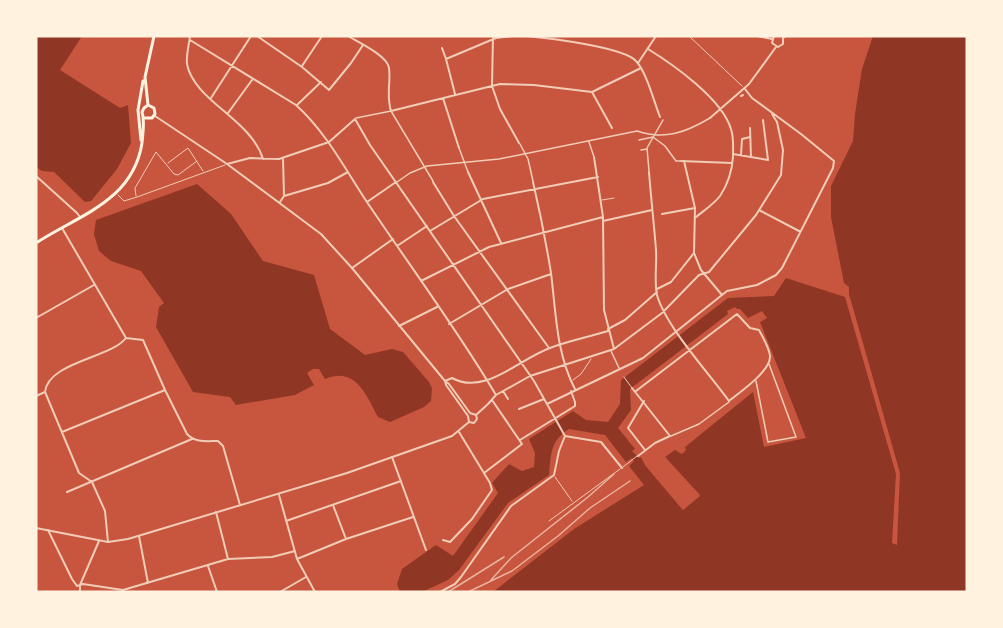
<svg xmlns="http://www.w3.org/2000/svg" width="1003" height="628" viewBox="0 0 1003 628" font-family="'Public Sans',sans-serif">
<style>
.water{fill:#8f3625;fill-rule:evenodd}
.pier{fill:#c8553d}
.lines{fill:none;stroke-linecap:round;stroke-linejoin:round}
.service{stroke:#f1ccb7;stroke-width:1}
.pedestrian{stroke:#f1ccb7;stroke-width:1.5}
.minor{stroke:#f1ccb7;stroke-width:2}
.tertiary{stroke:#f1ccb7;stroke-width:2}
.secondary{stroke:#fff3e0;stroke-width:3}
.rail{stroke:#e9b49f;stroke-width:1.5}
</style>
<rect width="100%" height="100%" fill="#c8553d"/>
<path class="water" d="M36,36H82L60,70L120,108L128,105L131,143L117,169L91,201L85,202L54,172L42,171L36,167Z
M873,36H967V592H493L574,529L644,485L629,466L634,461L632,458L626,462L605,435L569,429C550,441 551,454 549,475L508,503L459,570L448,580L422,592H400L397,584L402,569L436,545L453,556L498,493L492,483L509,464L522,471L534,467L535,453L529,439L573,411L586,420L608,422L620,404L621,380L728,298L774,296L786,278L845,297L896,474L892,543L897,545L900,473L849,294V287L844,283L831,217V186L853,141L855,114L862,69ZM735,307L737,309H740L748,318L762,311L767,318L760,322L806,438L764,447L753,392L685,447L686,450L682,454L675,450L665,457L700,495L683,510L645,465L641,457L639,458L632,451L635,449L618,428L631,410L630,389L728,314L727,311Z
M197,184L231,214L263,261L314,275L330,329L365,355L392,349L403,352L429,382L432,388L431,401L424,407L390,422L378,417C366,394 355,366 325,379L319,369H313L307,373L314,385L295,395L236,405L230,397L193,392L156,327L159,307L164,303L141,271L111,261L99,251L94,234L96,220Z"/>
<path class="pier" d="M665,457L700,496L683,510L645,465L648,463L684,506L696,495L662,458Z"/>
<g class="lines">
<path class="service" d="M689,36L742,86
M168,163L188,148L203,171
M118,195L124,201L137,197L225,165
M136,196L135,188L156,152L174,174L178,175L197,161
M602,200L614,198
M624,377L632,388
M573,380L581,374L591,359
M623,467L637,456
M555,477L572,501
M549,521L620,469"/>
<path class="pedestrian" d="M356,118L391,111L433,181
M639,140L653,137L665,146L676,161H680
M589,142L594,157
M520,144L528,159L533,181
M459,148L468,172
M641,150L647,149
M649,171L647,148L663,120
M397,182L410,173L427,166L499,159L637,131C664,140 685,133 710,118
M611,351L619,368
M756,381L768,442L796,437L769,364
M671,436L699,424L729,402"/>
<path class="minor" d="M190,36C189,45 186,55 187,64C194,101 251,119 263,159
M257,36L302,67L329,90L351,63L363,45
M348,36C358,42 388,56 389,68C391,82 386,96 391,111L500,84L534,85L592,92L641,68
M493,36L492,86L500,109L519,143
M527,36C547,38 624,47 636,61C647,73 654,102 660,117
M190,40L296,105C328,134 347,173 371,208C413,270 458,331 496,395
M442,48L446,59
M648,49C674,65 722,99 731,129C734,138 733,147 733,157C732,172 728,184 720,196C713,205 703,211 695,218
M638,63L656,36
M302,66L322,36
M592,92L612,128
M455,94L446,59L496,38L512,36
M741,96L743,95
M211,98L251,36
M443,98L459,148
M297,105L321,82
M228,113L252,80
M710,118L749,84L776,47
M750,128L751,157
M733,154L768,160L763,120
M741,155L742,139L750,137
M594,157L603,217L604,310L614,349
M283,158L284,196
M681,161L732,163
M684,161L695,208L694,253L701,270L722,295
M227,164L250,158L279,159L329,142L355,119L370,145L534,381L565,436
M468,172L501,243
M36,176L77,213L80,217
M433,182L454,216L549,348
M533,182C540,212 546,242 551,273C556,312 556,353 575,389
M280,202L284,196L328,183L348,172
M367,202L396,182
M759,210L799,231
M662,214L695,208
M603,221L652,210
M62,228L126,338L143,340L165,390L187,434C195,443 207,441 218,441L223,446L240,505
M430,231L483,199L598,177
M397,246L427,226
M352,268L393,239
M421,281L489,247L603,217
M657,289L671,282L694,253
M36,318L94,285
M449,324L508,289L551,274
M399,326L437,307
M608,329L625,320L657,292
M445,381L452,378C485,396 519,359 550,348C568,341 589,337 608,331
M632,388L670,436L655,443L638,456
M503,391L508,399
M636,391L737,314L750,328L759,330C763,338 769,347 770,356C771,371 740,392 729,401C709,373 666,327 657,295C654,282 657,264 656,250C654,224 651,198 649,172
M45,392L79,473L92,482L105,511L108,542
M36,396L45,392C48,362 111,358 126,338
M644,401L628,428L645,450
M547,404L643,358L727,291L757,285L776,275L782,268L833,168L834,161L801,134L752,98L745,89
M519,409L544,399
M476,415L488,404L496,395L530,376L614,349L662,313L699,275L709,272L756,215L781,175L783,150L777,122L772,114
M62,432L165,390
M565,436L601,442L622,468
M520,440L575,406V402L571,391
M392,457L426,550
M484,473L522,444L492,400
M67,492L192,439
M279,495L297,559L315,592
M333,505L346,539
M216,512L228,559
M286,521L401,481
M48,530L72,579L77,586L83,584L123,590L228,559L272,557L295,551
M139,536L148,583
M443,540L450,542L452,540L472,519L492,490L490,483L459,432
M297,559L346,539L413,517
M208,566L217,592
M80,592V585L99,541
M280,592L306,577
M440,592L455,584L461,577L511,506L554,475L559,451L565,436"/>
<path class="tertiary" d="M757,36L772,39
M774,36L772,43L778,47L783,44V38L786,36
M155,116L227,164L321,234L352,268L445,381L449,384L470,413
M445,381L446,385L468,416L469,422
M469,422L474,423L477,419L476,415L470,413
M36,528L108,542L128,539L347,473L452,436L469,422"/>
<path class="secondary" d="M145,118H152L155,114L154,108L148,105L145,77L154,36
M141,140L138,110L143,81
M36,243C79,215 133,201 142,143C143,131 145,122 142,112L144,108L148,105"/>
<path class="rail" d="M491,580L511,558L588,497L614,474
M448,592L504,557
M468,592L512,571L558,536L590,508L630,481"/>
</g>
<rect width="1003" height="628" fill="none" stroke="#fff3e0" stroke-width="75"/>
</svg>
